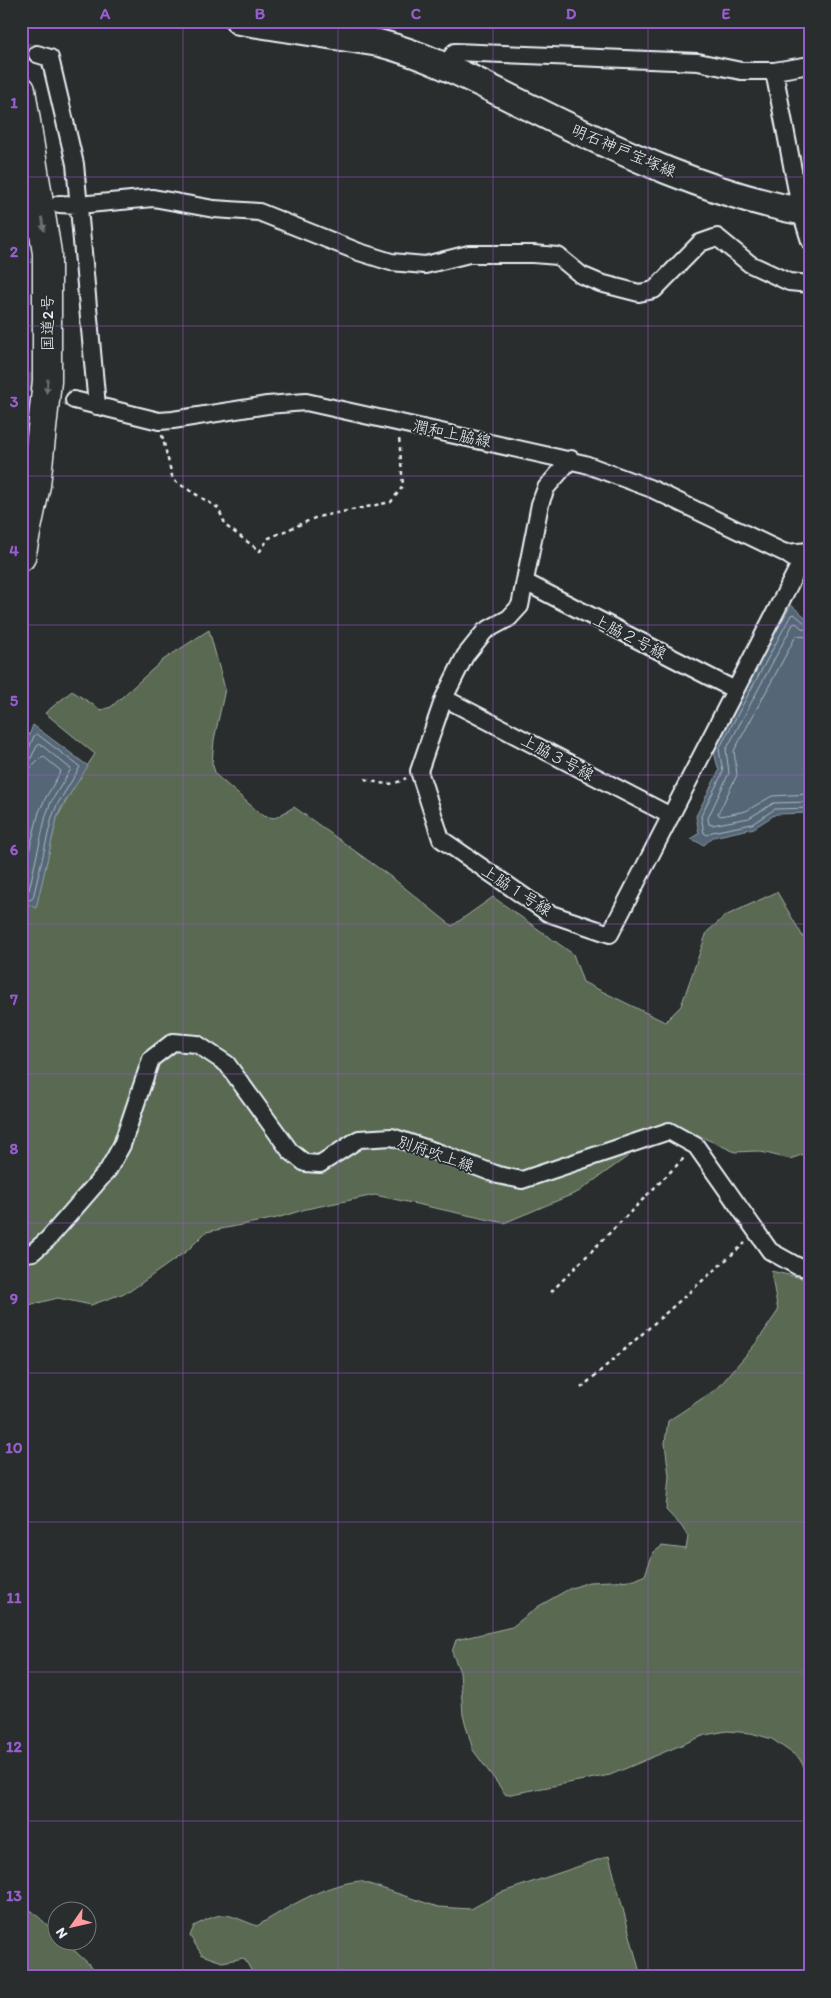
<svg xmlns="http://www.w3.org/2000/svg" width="831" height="1998" viewBox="0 0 831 1998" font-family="Itim,'Klee One',sans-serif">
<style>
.green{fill:#5a6951;stroke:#a1ada4}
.water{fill:#546676;stroke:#8f9eaa}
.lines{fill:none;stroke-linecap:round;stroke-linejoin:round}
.shore{stroke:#adb9c4;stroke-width:1}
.street-tunnel{stroke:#464a4c;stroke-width:16;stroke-dasharray:16 8;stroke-linecap:butt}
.street-casing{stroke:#e8f1f8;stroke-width:20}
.primary-casing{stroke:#e8f1f8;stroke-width:30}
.highway-casing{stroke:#e8f1f8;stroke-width:31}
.path{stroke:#e8f1f8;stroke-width:2.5;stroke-dasharray:4 4;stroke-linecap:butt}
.street{stroke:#2a2d2e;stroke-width:16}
.primary{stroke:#2a2d2e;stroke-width:26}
.highway{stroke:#2a2d2e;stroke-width:28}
.oneway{fill:#6c7275}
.grid{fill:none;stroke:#965dcd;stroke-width:1;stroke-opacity:0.55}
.labels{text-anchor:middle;stroke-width:4;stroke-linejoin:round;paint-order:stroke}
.street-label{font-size:16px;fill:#e8f1f8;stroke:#2a2d2e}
.neatline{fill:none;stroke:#965dcd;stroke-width:2}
.grid-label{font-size:16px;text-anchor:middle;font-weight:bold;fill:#965dcd}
</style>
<rect width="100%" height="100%" fill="#2a2d2e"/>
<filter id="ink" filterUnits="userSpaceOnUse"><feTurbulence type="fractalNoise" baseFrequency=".02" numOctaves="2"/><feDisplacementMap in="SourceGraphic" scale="10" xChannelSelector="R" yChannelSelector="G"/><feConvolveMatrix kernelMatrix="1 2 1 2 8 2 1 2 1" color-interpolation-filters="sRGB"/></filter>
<g filter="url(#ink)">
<path class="green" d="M209,630L225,689L214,740L212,763L216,775L263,816L275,818L294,807L395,880L452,926L493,897L573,954L583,982L665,1022L681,1006L707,932L725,916L777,892L810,949V1152L790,1159L757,1151L735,1152L673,1124L578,1192L504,1223L375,1195L306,1209L277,1218L206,1232L188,1250L130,1291L91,1305L58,1298L21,1307V901L36,907L57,818L77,781L95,754L45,713L72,691L101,710L111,707L163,660Z
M771,1271L806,1279L810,1287V1778L799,1758L772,1739L751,1733L727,1731L705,1735L610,1775L506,1795L473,1750L463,1715L460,1672L452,1652L456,1640L512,1627L539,1606L569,1589L589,1582L635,1580L645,1575L653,1553L662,1546L686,1549L688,1537L682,1527L666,1510L669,1476L665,1443L668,1421L718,1388L757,1342L778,1311Z
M609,1856L641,1977H255L244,1958L222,1962L202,1955L190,1936L194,1926C226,1909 225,1914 257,1926C289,1907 322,1885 360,1881L438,1907L471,1909L500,1893Z
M21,1907L32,1911L57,1934L58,1940L64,1941L103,1977H21Z"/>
<path class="water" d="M791,605L810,621V813L776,814L754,828L713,837L704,845L691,839L699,833L696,816L719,771L713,749Z
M33,725L88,766L61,808L57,818L36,908L21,901V757Z"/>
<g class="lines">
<path class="shore" d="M810,623H805L794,614L791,615L719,749L723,772L701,816L704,833L707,835L712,832L752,824L775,809L810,808
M810,630L803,629L796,623L793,624L726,750L729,773L708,818L709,824L712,825L749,818L774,803L810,802
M810,637L796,636L734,751L737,775L718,814L721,816L746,811L772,796L810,794
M21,755L27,753L34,736L37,734L80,767L57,805L52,817L33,898L30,900L21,897
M21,762L31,758L37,746L40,744L71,769L51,802L46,815L29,890L21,891
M21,769L32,767L43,756L61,771L45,799L39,812L21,883"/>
<path class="street-tunnel" d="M21,49L37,54
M21,378L74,400"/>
<defs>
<path id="street" d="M37,54L50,58L75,164L97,406
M445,66L455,52L698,62L741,71H774L810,65
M774,71L801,212L810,241
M59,204L78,205L153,198L214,209L259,212L359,252L391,262L425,265L469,254H533L558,256L581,275L600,283L639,293L654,290L700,243L717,237L750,264L789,282L810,284
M74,400L159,421L173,420L267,405L306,402L585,464L652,489L785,553L809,569
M571,459L546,488L540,504L520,606L509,618L485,631L465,656L444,698L419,771L441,839L548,913L610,934L800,564
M785,553L810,551
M525,582L735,690
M444,698L671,816
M21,1254L33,1252L48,1239L108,1170L122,1145L151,1059L173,1042L197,1044L227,1064L290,1151L305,1163L320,1164L359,1139L392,1137L440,1153L498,1175L522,1180L669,1131L696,1146L770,1251L797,1266L810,1269"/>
<path id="primary" d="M239,21L379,43C434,57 483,85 533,109C620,152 713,196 810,213"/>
<path id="highway" d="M21,90L47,253V381L36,485L21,557"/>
</defs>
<use href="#street" class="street-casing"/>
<use href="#primary" class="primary-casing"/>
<use href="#highway" class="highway-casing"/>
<path class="path" d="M162,435L173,480L218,508L226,526L260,551L269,538L317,517L391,502L403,486L399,437
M365,779C381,784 392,787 406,778
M551,1292L685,1157
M581,1388L745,1243"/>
<use href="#street" class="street"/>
<use href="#primary" class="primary"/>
<use href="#highway" class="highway"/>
</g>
<defs><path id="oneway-solid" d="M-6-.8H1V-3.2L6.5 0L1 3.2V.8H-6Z" transform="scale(1.25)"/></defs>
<g class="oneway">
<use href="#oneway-solid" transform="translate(43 224) rotate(81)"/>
<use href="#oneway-solid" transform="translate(47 386) rotate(95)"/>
</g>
</g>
<path class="grid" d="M183,21V1977M338,21V1977M493,21V1977M648,21V1977M21,177H810M21,326H810M21,476H810M21,625H810M21,775H810M21,924H810M21,1074H810M21,1223H810M21,1373H810M21,1522H810M21,1672H810M21,1821H810"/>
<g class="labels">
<g class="street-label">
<text transform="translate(624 150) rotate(23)" y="6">明石神戸宝塚線</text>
<text transform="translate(47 323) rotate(-90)" y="6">国道2号</text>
<text transform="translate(452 433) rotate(12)" y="6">潤和上脇線</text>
<text transform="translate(630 636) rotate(27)" y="6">上脇２号線</text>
<text transform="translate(558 757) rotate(28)" y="6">上脇３号線</text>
<text transform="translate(517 890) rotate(33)" y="6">上脇１号線</text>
<text transform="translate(436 1153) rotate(19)" y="6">別府吹上線</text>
</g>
</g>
<rect width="831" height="1998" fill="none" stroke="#2a2d2e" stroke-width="55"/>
<g transform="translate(72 1926) rotate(236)"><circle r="24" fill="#2a2d2e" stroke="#767b7f"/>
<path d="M0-4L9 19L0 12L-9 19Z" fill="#ff9aa2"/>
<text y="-8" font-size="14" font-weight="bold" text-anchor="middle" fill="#e8f1f8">N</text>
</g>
<rect x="28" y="28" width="776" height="1942" class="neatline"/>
<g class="grid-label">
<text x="105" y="19">A</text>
<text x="260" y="19">B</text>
<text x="416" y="19">C</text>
<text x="571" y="19">D</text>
<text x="726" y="19">E</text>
<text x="14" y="108">1</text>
<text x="14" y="257">2</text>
<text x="14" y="407">3</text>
<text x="14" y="556">4</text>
<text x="14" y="706">5</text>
<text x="14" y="855">6</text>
<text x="14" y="1005">7</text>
<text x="14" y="1154">8</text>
<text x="14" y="1304">9</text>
<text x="14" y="1453">10</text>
<text x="14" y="1603">11</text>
<text x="14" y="1752">12</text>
<text x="14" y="1901">13</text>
</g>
</svg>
